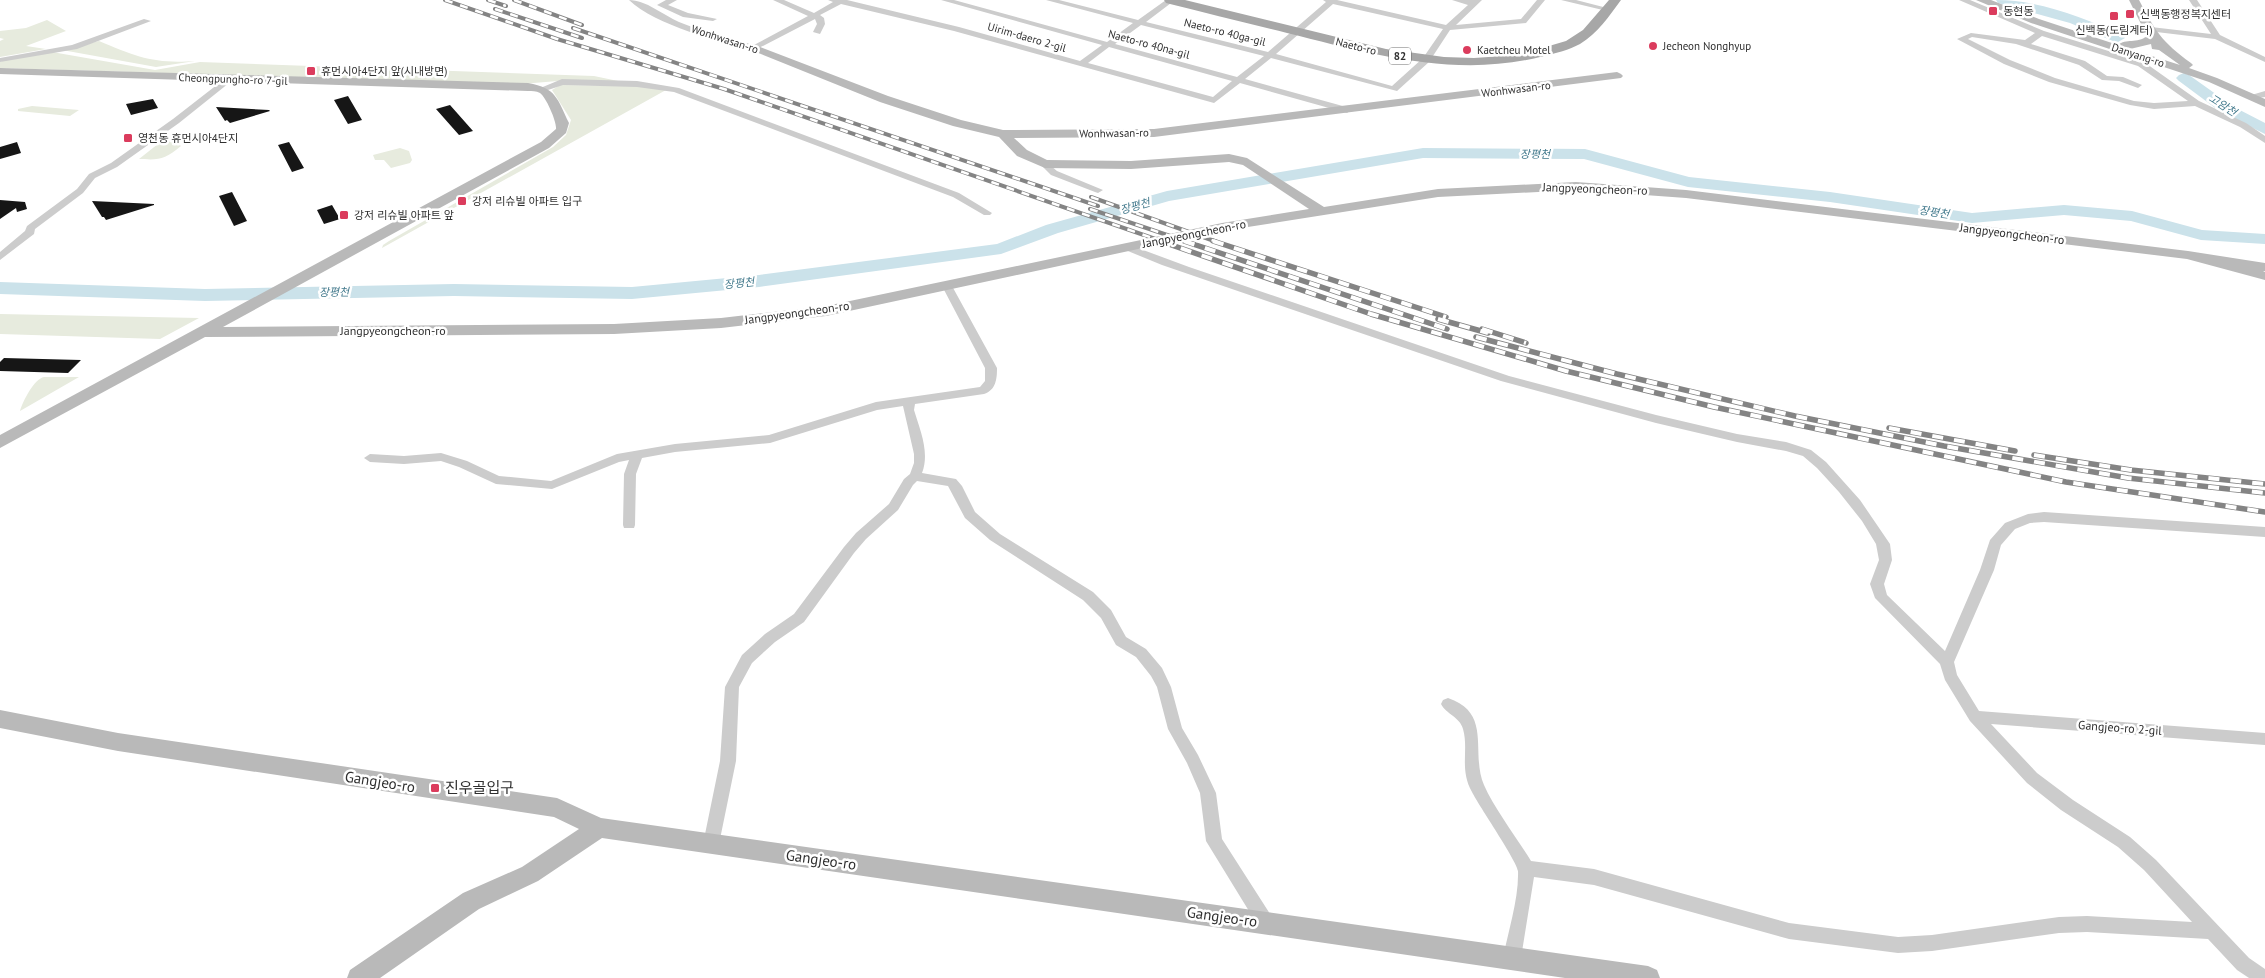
<svg xmlns="http://www.w3.org/2000/svg" width="2265" height="978" viewBox="0 0 2265 978" font-family="'PT Sans','Noto Sans KR',sans-serif">
<style>
.green{fill:#e7ebde}
.lines{fill:none;stroke-linecap:round;stroke-linejoin:round}
.river{fill:#cbe2ea;fill-rule:evenodd}
.building{fill:#161616}
.street{fill:#ccc;fill-rule:evenodd}
.secondary{fill:#b9b9b9;fill-rule:evenodd}
.primary{fill:#a7a7a7;fill-rule:evenodd}
.rail-far1-casing{stroke:#848484;stroke-width:4}
.rail-casing{stroke:#848484;stroke-width:5.5}
.rail-far1{stroke:#fff;stroke-width:2.5;stroke-dasharray:8;stroke-linecap:butt}
.rail{stroke:#fff;stroke-width:4;stroke-dasharray:11;stroke-linecap:butt}
.poi-dot{fill:#db3c5d;stroke:#fff;stroke-width:2}
.labels{text-anchor:middle;stroke-width:5;stroke-linejoin:round;paint-order:stroke}
.far-poi-label{font-size:11px;fill:#2f2f2f;stroke:#fff;text-anchor:start}
.far-street-label{font-size:11px;fill:#2f2f2f;stroke:#fff}
.shield{fill:#fff;stroke:#6d6d6d;stroke-width:1}
.shield-label{font-size:11px;font-weight:bold;fill:#2f2f2f}
.far-water-label{font-size:11px;font-style:italic;fill:#42798c;stroke:#fff}
.street-label{font-size:12px;fill:#2f2f2f;stroke:#fff}
.near-street-label{font-size:15px;fill:#2f2f2f;stroke:#fff}
.near-poi-label{font-size:15px;fill:#2f2f2f;stroke:#fff;text-anchor:start}
</style>
<rect width="100%" height="100%" fill="#fff"/>
<path class="green" d="M47,20L66,31L26,46L46,49L0,57V41L4,39L0,38V31L26,28Z
M99,41C137,57 154,64 195,61L156,67L62,50Z
M52,52L155,70L200,62L594,76L618,81H558L521,84L0,68V62L5,60Z
M560,85L645,86L666,90L382,248L383,245L389,241L553,147L566,135L571,120L552,90Z
M32,106L79,110L70,116L18,111V109Z
M163,140L175,141L181,146C164,160 160,160 139,159Z
M400,148L409,151L412,160L410,163L391,168L384,160H375L373,155Z
M0,314L199,318L160,339L0,334Z
M44,377H79L20,411C23,401 34,379 44,377Z"/>
<g class="lines">
<path class="river" d="M1996,0C2040,0 2083,18 2123,35L2125,38L2118,42L2113,41L2070,23L1998,3Z
M2184,73L2189,75L2234,107L2265,123V134L2222,113L2179,81L2176,78L2179,75Z
M1423,148L1585,149L1689,177L1830,192L1972,213L2064,205L2132,211L2202,230L2265,234V244L2201,240L2131,221L2064,215L1972,223L1830,202L1688,187L1584,159L1423,158L1169,201L1058,233L1001,254L759,287L632,299L454,296L205,301L0,294V282L205,289L454,284L632,287L759,275L997,244L1046,225L1167,191Z"/>
</g>
<path class="building" d="M348,96L362,120L348,124L334,100Z
M153,99L158,108L131,115L126,104Z
M450,105L473,131L459,135L436,109Z
M216,107L269,110L270,111L230,123L227,120L225,121Z
M17,142L21,153L0,159V147Z
M289,142L304,168L292,172L278,145Z
M232,192L247,221L234,226L219,196Z
M0,200L25,202L27,209L17,212L16,208L0,219Z
M92,201L154,204V205L106,220L104,217H102Z
M332,205L340,219L324,224L317,210Z
M4,358L81,360L68,373L0,371V362Z"/>
<g class="lines">
<path class="street" d="M629,0C646,0 663,15 679,22C703,32 729,38 754,45L808,16L773,0H784L814,13L833,2L828,0H847L959,27L1080,61L1102,45L941,0H954L1107,42L1133,23L1046,0H1059L1138,20L1166,0H1175L1146,22L1268,52L1326,2L1323,0H1337L1446,25L1468,5L1452,0H1482L1456,25L1521,19L1537,0H1545L1526,23L1450,30L1429,62L1397,91L1271,58L1245,79L1350,108L1351,110L1347,113L1240,83L1214,103L954,31L841,4L820,15L824,18L825,24L820,34L813,32L817,24L815,19L755,50C719,41 656,26 629,0ZM1333,4L1443,29L1423,58L1392,86L1276,54ZM1141,25L1264,56L1237,77L1115,44ZM1109,47L1232,81L1213,97L1088,63Z
M666,0H677L668,5L688,13L717,19L713,21L683,17L657,5Z
M1561,0H1576L1611,9L1607,11Z
M1959,0H1970L2044,31L2144,62L2199,101L2246,123L2265,136V143L2240,127L2195,106L2154,109L2130,105L2049,82L2004,64L1957,39L1971,33L2025,40L2035,33ZM2042,36L2138,66L2188,101L2154,103L2134,101L2055,78L2010,60L1968,39L1972,37L2016,44L2079,65L2102,80L2119,81L2138,88L2142,85L2123,77L2107,76L2085,61L2031,44Z
M2189,0H2197L2220,35L2265,57V62L2215,39L2148,31L2147,29L2151,27L2211,34Z
M144,19L151,21L77,49L0,62V58L72,45Z
M227,77L234,79L179,123L117,167L95,178L83,193L35,229L34,234L0,260V252L25,231L27,226L77,189L89,174L111,163L173,119Z
M562,79L637,81L679,88L959,193L992,213L990,215H984L953,197L674,92L637,87L563,85L542,92L538,89Z
M2265,91V97L2252,99L2248,96Z
M1045,161L1057,171L1103,190L1098,193L1095,192L1051,175L1040,164Z
M1127,244L1189,267L1509,376L1656,415L1737,434L1786,442L1811,450L1826,462L1860,500L1890,544L1892,560L1884,584L1887,595L1945,651L1980,570L1990,540L2005,523L2028,514L2044,512L2265,527V537L2044,522L2030,523L2015,529L2001,545L1994,570L1954,662L1957,675L1979,711L2265,733V745L1991,724L2037,773L2073,800L2130,837L2156,860L2249,958L2265,969V978H2249L2237,970L2208,939L2087,932L2059,933L1932,951L1898,953L1789,939L1594,885L1534,877L1521,958L1518,964L1512,966L1506,964L1503,958C1508,932 1519,898 1518,871C1517,861 1479,806 1472,792C1459,769 1469,750 1463,729C1460,717 1446,714 1441,704L1443,700L1448,698C1493,713 1470,753 1484,785C1494,808 1517,838 1531,861L1594,869L1789,923L1898,937L1932,935L2059,917L2087,916L2192,922L2144,870L2118,847L2061,810L2027,783L1970,721L1945,680L1940,664L1875,598L1870,584L1879,560L1876,544L1862,521L1839,492L1817,468L1803,456L1786,451L1737,442L1656,423L1501,381L1162,265L1123,249V245Z
M947,283L952,286L997,368C997,379 996,390 984,394L915,404L914,410C920,430 930,452 922,473L956,479L962,486L975,512L1000,534L1093,592L1111,610L1126,637L1146,649L1162,668L1171,687L1182,728L1198,755L1216,793L1222,839L1272,917L1274,923L1272,929L1266,931L1260,929L1206,841L1200,793L1187,763L1168,729L1157,687L1151,676L1136,657L1116,645L1101,618L1083,600L990,540L965,518L948,486L917,481L913,485L898,510L866,539L854,553L804,622L775,642L752,663L739,687L736,761L719,844L717,849L711,851L705,849L703,844L720,761L725,687L742,655L765,634L794,614L844,547L856,533L889,504L904,479L910,474L914,463V454L903,406L877,410L770,443L675,452L642,458L636,474L635,525L634,528H624L623,525L624,474L629,460L619,462L552,489L496,484L459,467L441,461L404,464L370,462L364,458L370,454L404,456L441,453L467,461L499,476L551,481L617,454L675,444L769,435L876,402L980,387L985,381V368L942,286Z"/>
<path class="secondary" d="M1976,0H1991L2039,19L2118,45C2126,38 2137,44 2147,36L2129,0H2139C2155,31 2162,42 2191,63L2193,65L2189,68L2217,78L2265,99V107L2209,82L2031,23ZM2151,44L2152,49L2159,50L2180,65L2130,49Z
M755,45L888,96L961,120L1003,130L1154,129L1617,72L1621,74L1623,76L1621,78L1154,137L1014,138L1027,150L1047,160L1131,161L1229,154L1247,158L1324,207L1438,189L1576,182L1686,190L2188,251L2265,263V271H2263L2265,272V280L2187,259L1686,198L1576,190L1438,197L1222,231L826,316L721,328L614,334L205,337L0,448V435L541,142L556,129C557,122 546,97 540,93C536,91 532,91 528,91L0,74V68L528,83C557,88 557,99 569,123L566,133L549,148L223,327L614,324L721,318L826,306L1222,223L1309,209L1243,165L1229,162L1131,169L1045,168L1017,156L999,137L953,126L880,102L751,50L749,48Z
M0,710L118,733L557,798L601,818L1648,966L1657,970L1660,978H1565L602,838L538,881L479,909L380,978H347L350,970L463,893L522,867L579,829L554,817L118,751L0,728Z"/>
<path class="primary" d="M1164,0H1185L1386,49L1444,57L1474,58L1503,56L1532,51L1566,41L1583,30L1609,0H1621C1610,15 1597,34 1580,44C1569,50 1556,53 1544,56C1457,79 1372,54 1287,33C1247,23 1206,13 1166,3Z"/>
<defs>
<path id="rail-far1" d="M445,0L557,39L724,89L1164,242
M488,0L506,6
M514,0L582,25
M495,9L582,38
M573,28L1098,206
M1091,197L1217,242
M1090,209L1188,242"/>
<path id="rail" d="M1160,241L1371,314L1566,371L1714,407L2066,482L2265,512
M1184,241L1447,329
M1213,241L1446,317
M1438,319L1488,333
M1482,329L1526,343
M1476,337L1617,374L1795,416L1944,446L2128,478L2265,493
M1889,428L2015,451
M2034,455L2131,470L2265,484"/>
</defs>
<use href="#rail-far1" class="rail-far1-casing"/>
<use href="#rail" class="rail-casing"/>
<use href="#rail-far1" class="rail-far1"/>
<use href="#rail" class="rail"/>
</g>
<g class="poi-dot">
<rect x="1988" y="6" width="10" height="10" rx="2.5"/>
<rect x="2125" y="9" width="10" height="10" rx="2.5"/>
<rect x="2109" y="11" width="10" height="10" rx="2.5"/>
<circle cx="1653" cy="46" r="5"/>
<circle cx="1467" cy="50" r="5"/>
<rect x="306" y="66" width="10" height="10" rx="2.5"/>
<rect x="123" y="133" width="10" height="10" rx="2.5"/>
<rect x="457" y="196" width="10" height="10" rx="2.5"/>
<rect x="339" y="210" width="10" height="10" rx="2.5"/>
<rect x="430" y="783" width="10" height="10" rx="2.5"/>
</g>
<g class="labels">
<g class="far-poi-label">
<text x="2003" y="15">동현동</text>
<text x="2140" y="18">신백동행정복지센터</text>
<text x="2114" y="34" text-anchor="middle">신백동(도림계터)</text>
<text x="1663" y="50">Jecheon Nonghyup</text>
<text x="1477" y="54">Kaetcheu Motel</text>
<text x="321" y="75">휴먼시아4단지 앞(시내방면)</text>
<text x="138" y="142">영천동 휴먼시아4단지</text>
<text x="472" y="205">강저 리슈빌 아파트 입구</text>
<text x="354" y="219">강저 리슈빌 아파트 앞</text>
</g>
<g class="far-street-label">
<text transform="translate(1225 32) rotate(14)" y="4">Naeto-ro 40ga-gil</text>
<text transform="translate(1027 37) rotate(16)" y="4">Uirim-daero 2-gil</text>
<text transform="translate(725 39) rotate(18)" y="4">Wonhwasan-ro</text>
<text transform="translate(1149 44) rotate(15)" y="4">Naeto-ro 40na-gil</text>
<text transform="translate(1356 46) rotate(14)" y="4">Naeto-ro</text>
<text transform="translate(2138 55) rotate(18)" y="4">Danyang-ro</text>
<text transform="translate(233 79) rotate(2)" y="4">Cheongpungho-ro 7-gil</text>
<text transform="translate(1516 89) rotate(-7)" y="4">Wonhwasan-ro</text>
<text transform="translate(1114 133) rotate(-1)" y="4">Wonhwasan-ro</text>
</g>
<rect class="shield" x="1389" y="47.5" width="22" height="17" rx="4"/>
<g class="shield-label">
<text x="1400" y="60">82</text>
</g>
<g class="far-water-label">
<text transform="translate(2223 105) rotate(33)" y="4">고암천</text>
<text x="1535" y="158">장평천</text>
<text transform="translate(1135 206) rotate(-16)" y="4">장평천</text>
<text transform="translate(1934 212) rotate(8)" y="4">장평천</text>
<text transform="translate(739 283) rotate(-6)" y="4">장평천</text>
<text transform="translate(334 292) rotate(-1)" y="4">장평천</text>
</g>
<g class="street-label">
<text transform="translate(1595 189) rotate(2)" y="4">Jangpyeongcheon-ro</text>
<text transform="translate(1194 234) rotate(-11)" y="4">Jangpyeongcheon-ro</text>
<text transform="translate(2012 234) rotate(7)" y="4">Jangpyeongcheon-ro</text>
<text transform="translate(797 313) rotate(-8)" y="4">Jangpyeongcheon-ro</text>
<text x="393" y="335">Jangpyeongcheon-ro</text>
<text transform="translate(2120 728) rotate(4)" y="4">Gangjeo-ro 2-gil</text>
</g>
<g class="near-street-label">
<text transform="translate(380 782) rotate(9)" y="5">Gangjeo-ro</text>
<text transform="translate(821 860) rotate(8)" y="5">Gangjeo-ro</text>
<text transform="translate(1222 917) rotate(8)" y="5">Gangjeo-ro</text>
</g>
<g class="near-poi-label">
<text x="445" y="793">진우골입구</text>
</g>
</g>
</svg>
